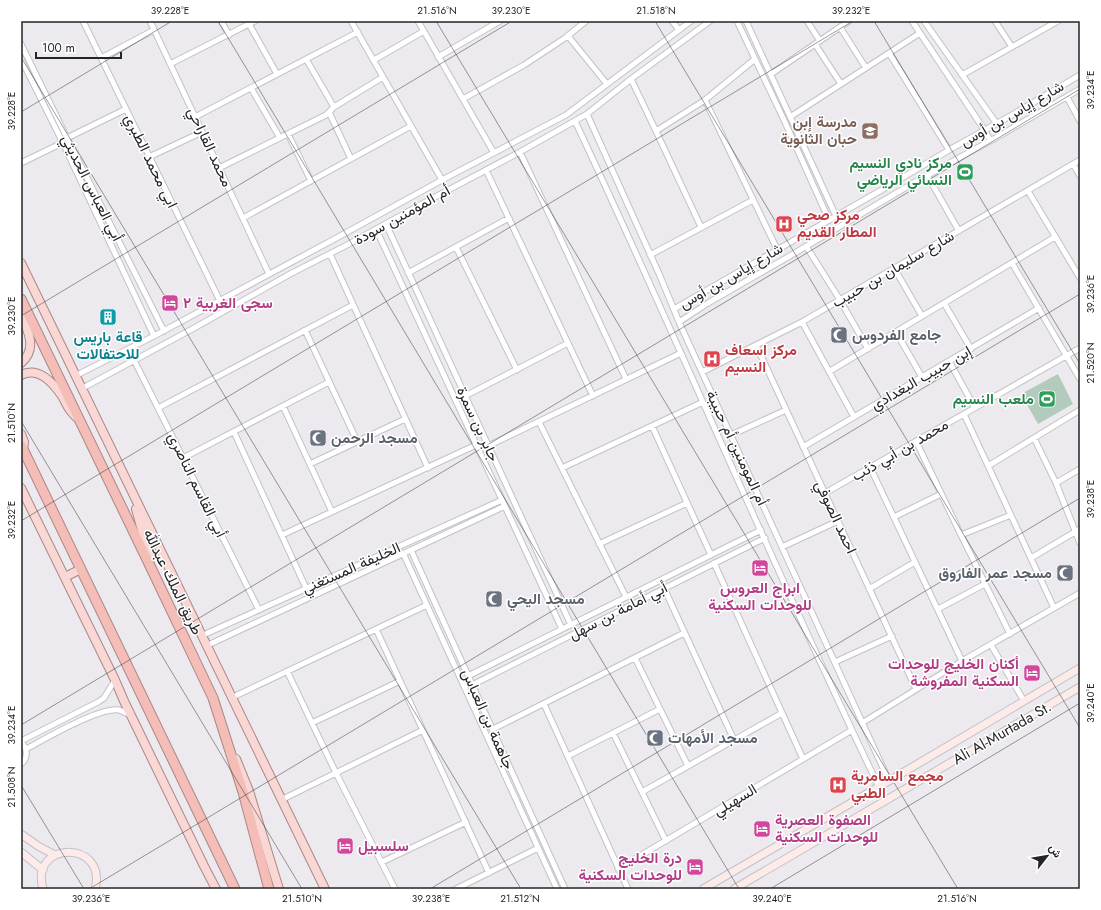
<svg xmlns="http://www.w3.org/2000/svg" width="1101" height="910" viewBox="0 0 1101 910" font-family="Jost,Vazirmatn,sans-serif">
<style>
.green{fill:#b3cbbd}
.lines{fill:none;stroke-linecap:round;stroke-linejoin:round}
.street-casing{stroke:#c3c1c6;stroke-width:7}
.secondary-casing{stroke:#c3c1c6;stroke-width:9}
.primary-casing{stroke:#ac8784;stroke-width:10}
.highway-casing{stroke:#ac8784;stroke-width:11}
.street{stroke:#fff;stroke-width:5}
.secondary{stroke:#fcebe9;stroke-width:7}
.primary{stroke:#f8d7d4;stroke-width:8}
.highway{stroke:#f4bdb7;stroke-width:9}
.ticks{fill:none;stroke:#252426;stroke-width:1;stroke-opacity:0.45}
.labels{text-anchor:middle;stroke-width:3;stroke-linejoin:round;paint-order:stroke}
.street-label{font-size:15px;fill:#252426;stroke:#fff}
.education-label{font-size:15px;font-weight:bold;fill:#785e54;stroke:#fff;text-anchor:end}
.leisure-label{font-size:15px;font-weight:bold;fill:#27864d;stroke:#fff;text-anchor:end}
.health-label{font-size:15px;font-weight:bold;fill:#be3a42;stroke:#fff;text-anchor:start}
.hotel-label{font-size:15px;font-weight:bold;fill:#b23c85;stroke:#fff;text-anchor:start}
.worship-label{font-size:15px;font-weight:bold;fill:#5b616d;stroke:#fff;text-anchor:start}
.culture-label{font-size:15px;font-weight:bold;fill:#0d838f;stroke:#fff}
.neatline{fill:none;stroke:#252426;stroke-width:1.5}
.ticks-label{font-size:10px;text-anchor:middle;fill:#252426}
</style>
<rect width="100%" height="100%" fill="#eceaef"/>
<path class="green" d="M1058,374L1073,404L1038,424L1021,394Z"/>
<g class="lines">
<defs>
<path id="street" d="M83,21L220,301
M150,21L269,274
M221,21L229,35
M351,21L442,180
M418,21L494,153
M672,21L679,30
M737,21L784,120L829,220
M746,21L836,216
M807,21L820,41
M912,21L985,131L990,140
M924,21L997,124
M995,21L1012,47
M249,24L277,74
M840,27L866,68
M568,36L607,84
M21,44L68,140L164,331
M815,44L841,84
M889,53L949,150
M438,57L500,21
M101,58L154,30
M21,59L61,139L154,336
M306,59L334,107
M374,60L424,31
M170,64L255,21
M771,74L849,21
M962,75L1058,21
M631,79L656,131L701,227
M251,88L280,138
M1067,97L1080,121
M463,99L524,65L565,38L586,21
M705,100L777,249
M329,112L351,159
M587,114L660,276L679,322L889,781
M195,117L358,32
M790,117L920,33
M575,121C679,342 773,567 879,787
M656,131L705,100L755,59
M288,134L311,181
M67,138L126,109
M520,152L626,379
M149,157L202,132
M21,163L62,143
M1073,164L1080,176
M219,168L326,115L334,107L383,77
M486,170L593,396
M927,175L959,231
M1028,191L1080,278
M243,218L411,126
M386,224L571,625
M376,229L562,629
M806,246L840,300L868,349
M456,247L517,370
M330,254L428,468
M650,255L753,200
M1012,263L1080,379
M894,268L922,316
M408,273L509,218
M944,303L971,349
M674,309L885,188L949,150L1012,115L1080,75
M679,322L708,303L788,257L915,182L999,136L1080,89
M802,322L854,417
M305,330L357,441
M896,332L922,377
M756,345L916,689
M134,360L259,610
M949,361L975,408
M830,371L1055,237
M702,372L802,322L1080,160
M75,376L154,336L329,242L442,180L566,115L691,21
M81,389L196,327L290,274L347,245L420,205L520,152L587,114L631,79L710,21
M465,396L568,343
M283,406L332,512
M158,408L353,305
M964,414L1054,608
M539,422L626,597
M652,426L711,555
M234,432L306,588
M731,435L786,410
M1034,438L1056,483L1080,543
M916,441L961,535L1010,634
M488,446L681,353
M803,447L1039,308
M183,458L329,382
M310,464L405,419
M988,466L1080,410
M870,467L962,661
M562,468L703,402
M1056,483L1080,469
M825,493L1080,348
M894,517L941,494
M282,535L476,445
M961,535L1011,515
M599,544L687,503
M782,547L838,521
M411,550L565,889
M403,553L557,889
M1031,558L1080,529
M714,563L803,759
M664,588L734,740
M869,589L915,562
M938,609L985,584
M376,629L489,873
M201,636L502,500
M991,645L1024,701
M206,646L505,506
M635,658L688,766
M835,662L892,636
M287,671L336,773L395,889
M468,676L761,530
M472,685L765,538
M231,698L427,605
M544,704L628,889
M312,723L400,681
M862,723L962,661L1080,593
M493,729L684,633
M613,733L666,841
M21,741L98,702L104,698L115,680
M21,742C28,749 28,758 21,764
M26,749C45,739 99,707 119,710C123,711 127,714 131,715
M568,756L660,709
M642,792L782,713
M281,800L423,730
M382,862L466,822
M618,869L852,730
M456,889L538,848"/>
<path id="secondary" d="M21,834L38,846L55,855
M21,852L43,870
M43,889C29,840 108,840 95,889
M703,889L887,782L1080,668
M734,889L1080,687"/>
<path id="primary" d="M21,263L325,889
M21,316C29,331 37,350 21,363
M21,375C39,366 53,383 62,396C65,401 67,406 70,410C72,413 74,415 76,417
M21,434L24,442L23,450
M21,488L115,680L124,701L204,866L216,889
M136,509L150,559
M65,577L81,569
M236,759L249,791L279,889"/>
<path id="highway" d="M21,299L153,572L213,698L243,792L269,889
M21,445L235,889"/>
</defs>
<use href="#street" class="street-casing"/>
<use href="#secondary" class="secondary-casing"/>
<use href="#primary" class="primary-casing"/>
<use href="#highway" class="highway-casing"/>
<use href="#street" class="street"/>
<use href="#secondary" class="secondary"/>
<use href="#primary" class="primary"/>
<use href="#highway" class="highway"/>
</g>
<path class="ticks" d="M218,21L739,889M436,21L958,889M655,21L1080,728M874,21L1080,364M21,57L521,889M21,112L172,21M21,316L512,21M21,421L302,889M21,521L853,21M21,725L1080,89M21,785L84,889M89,889L1080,294M430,889L1080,498M770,889L1080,703"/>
<defs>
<symbol id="school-square" viewBox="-11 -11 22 22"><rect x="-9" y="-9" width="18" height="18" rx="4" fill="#8d6e63" stroke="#fff"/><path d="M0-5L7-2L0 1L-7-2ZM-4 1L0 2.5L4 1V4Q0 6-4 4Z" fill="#fff"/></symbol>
<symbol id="stadium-square" viewBox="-11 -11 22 22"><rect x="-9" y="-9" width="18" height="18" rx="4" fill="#2e9e5b" stroke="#fff"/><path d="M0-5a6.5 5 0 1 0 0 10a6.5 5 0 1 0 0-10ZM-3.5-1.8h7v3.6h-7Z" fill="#fff"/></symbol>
<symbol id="hospital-square" viewBox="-11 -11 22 22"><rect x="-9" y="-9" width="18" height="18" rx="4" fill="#e0444e" stroke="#fff"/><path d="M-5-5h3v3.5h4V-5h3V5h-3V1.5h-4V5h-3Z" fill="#fff"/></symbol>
<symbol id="hotel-square" viewBox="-11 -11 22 22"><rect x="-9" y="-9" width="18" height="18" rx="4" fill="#d1479c" stroke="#fff"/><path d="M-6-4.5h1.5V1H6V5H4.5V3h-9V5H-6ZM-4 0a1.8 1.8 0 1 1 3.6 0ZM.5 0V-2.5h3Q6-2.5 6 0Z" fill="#fff"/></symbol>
<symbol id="building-square" viewBox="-11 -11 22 22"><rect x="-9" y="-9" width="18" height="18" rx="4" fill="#0f9aa8" stroke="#fff"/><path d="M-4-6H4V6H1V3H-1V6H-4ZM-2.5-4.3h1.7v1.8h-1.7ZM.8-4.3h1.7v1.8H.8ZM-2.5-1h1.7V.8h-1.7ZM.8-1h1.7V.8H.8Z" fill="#fff"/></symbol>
<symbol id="mosque-square" viewBox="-11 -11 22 22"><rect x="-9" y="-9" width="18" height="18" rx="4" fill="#6b7280" stroke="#fff"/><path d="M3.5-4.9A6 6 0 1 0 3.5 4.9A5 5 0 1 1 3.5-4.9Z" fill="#fff"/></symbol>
</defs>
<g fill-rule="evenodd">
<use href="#school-square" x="860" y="121" width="20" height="20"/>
<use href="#stadium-square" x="955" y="162" width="20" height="20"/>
<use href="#hospital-square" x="774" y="214" width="20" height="20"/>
<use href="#hotel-square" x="160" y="293" width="20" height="20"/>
<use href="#building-square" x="98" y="307" width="20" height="20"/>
<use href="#mosque-square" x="829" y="325" width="20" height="20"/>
<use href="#hospital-square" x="702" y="349" width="20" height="20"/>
<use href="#stadium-square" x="1037" y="389" width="20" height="20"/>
<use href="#mosque-square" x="308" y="428" width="20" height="20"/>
<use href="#hotel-square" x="750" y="558" width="20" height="20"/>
<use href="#mosque-square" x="1055" y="563" width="20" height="20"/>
<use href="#mosque-square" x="484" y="589" width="20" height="20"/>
<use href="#hotel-square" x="1022" y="663" width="20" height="20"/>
<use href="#mosque-square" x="645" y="728" width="20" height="20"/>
<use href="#hospital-square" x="828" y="775" width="20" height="20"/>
<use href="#hotel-square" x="752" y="819" width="20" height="20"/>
<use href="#hotel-square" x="335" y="836" width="20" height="20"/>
<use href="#hotel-square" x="685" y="857" width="20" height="20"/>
</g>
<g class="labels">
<g class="street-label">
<text transform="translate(1012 114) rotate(-30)" y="5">شارع إياس بن أوس</text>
<text transform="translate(210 147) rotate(65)" y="5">محمد القاراحي</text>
<text transform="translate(151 161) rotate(64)" y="5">ابي محمد الطبري</text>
<text transform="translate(92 188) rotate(63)" y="5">أبي العباس الحديثي</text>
<text transform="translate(402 215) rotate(-29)" y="5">أم المؤمنين سودة</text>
<text transform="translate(893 269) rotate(-30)" y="5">شارع سليمان بن حبيب</text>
<text transform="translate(731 276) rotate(-30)" y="5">شارع إياس بن أوس</text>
<text transform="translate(921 378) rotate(-30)" y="5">إبن حبيب البغدادي</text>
<text transform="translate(478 424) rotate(65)" y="5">جابر بن سمرة</text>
<text transform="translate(737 448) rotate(65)" y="5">أم المومنين أم حبيبة</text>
<text transform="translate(900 450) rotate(-30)" y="5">محمد بن أبي ذئب</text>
<text transform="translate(197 485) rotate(64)" y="5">أبي القاسم الناصري</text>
<text transform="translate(836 517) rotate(65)" y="5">احمد الصوفي</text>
<text transform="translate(351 568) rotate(-24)" y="5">الخليفة المستغني</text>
<text transform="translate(173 582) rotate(64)" y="5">طريق الملك عبدالله</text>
<text transform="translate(618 611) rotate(-27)" y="5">أبي أمامة بن سهل</text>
<text transform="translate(488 719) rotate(66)" y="5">جاهمة بن العباس</text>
<text transform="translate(1002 733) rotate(-30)" y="5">Ali Al-Murtada St.</text>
<text transform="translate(735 800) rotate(-31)" y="5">السهيلي</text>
</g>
<g class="education-label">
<text x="857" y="127">مدرسة إبن<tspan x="857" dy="17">حبان الثانوية</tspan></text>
</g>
<g class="leisure-label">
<text x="952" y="168">مركز نادي النسيم<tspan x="952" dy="17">النسائي الرياضي</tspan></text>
<text x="1034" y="404">ملعب النسيم</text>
</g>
<g class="health-label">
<text x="797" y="220">مركز صحي<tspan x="797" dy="17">المطار القديم</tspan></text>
<text x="725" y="355">مركز اسعاف<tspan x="725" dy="17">النسيم</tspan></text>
<text x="851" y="781">مجمع السامرية<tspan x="851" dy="17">الطبي</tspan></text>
</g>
<g class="hotel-label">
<text x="183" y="308">سجى الغربية ٢</text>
<text x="760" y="593" text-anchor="middle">ابراج العروس<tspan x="760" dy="17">للوحدات السكنية</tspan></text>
<text x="1019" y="669" text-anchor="end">أكنان الخليج للوحدات<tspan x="1019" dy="17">السكنية المفروشة</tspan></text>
<text x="775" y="825">الصفوة العصرية<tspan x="775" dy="17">للوحدات السكنية</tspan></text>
<text x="358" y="851">سلسبيل</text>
<text x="682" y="863" text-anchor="end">درة الخليج<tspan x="682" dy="17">للوحدات السكنية</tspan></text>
</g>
<g class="worship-label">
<text x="852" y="340">جامع الفردوس</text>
<text x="331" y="443">مسجد الرحمن</text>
<text x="1052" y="578" text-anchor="end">مسجد عمر الفاروق</text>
<text x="507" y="604">مسجد اليحي</text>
<text x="668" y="743">مسجد الأمهات</text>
</g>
<g class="culture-label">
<text x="108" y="342">قاعة باريس<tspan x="108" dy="17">للاحتفالات</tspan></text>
</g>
</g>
<rect width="1101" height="910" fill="none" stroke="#ffffff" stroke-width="44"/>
<g transform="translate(1047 856) rotate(59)" stroke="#ffffff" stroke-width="3" paint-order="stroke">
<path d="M0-3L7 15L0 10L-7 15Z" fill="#252426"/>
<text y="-6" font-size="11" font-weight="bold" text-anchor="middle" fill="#252426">ش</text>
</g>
<path d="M36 52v6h85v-6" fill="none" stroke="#252426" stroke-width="2"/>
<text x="42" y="52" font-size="12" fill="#252426" stroke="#ffffff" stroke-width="3" paint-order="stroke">100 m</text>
<rect x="22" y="22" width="1057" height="866" class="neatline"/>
<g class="ticks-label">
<text x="170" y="14">39.228°E</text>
<text x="437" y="14">21.516°N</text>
<text x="511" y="14">39.230°E</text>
<text x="656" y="14">21.518°N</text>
<text x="851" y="14">39.232°E</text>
<text transform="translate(1090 90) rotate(-90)" y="4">39.234°E</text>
<text transform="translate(11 111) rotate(-90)" y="4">39.228°E</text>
<text transform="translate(1090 294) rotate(-90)" y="4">39.236°E</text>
<text transform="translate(11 316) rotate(-90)" y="4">39.230°E</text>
<text transform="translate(1090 363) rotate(-90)" y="4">21.520°N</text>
<text transform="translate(11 423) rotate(-90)" y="4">21.510°N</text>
<text transform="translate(1090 499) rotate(-90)" y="4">39.238°E</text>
<text transform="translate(11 520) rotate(-90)" y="4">39.232°E</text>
<text transform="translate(1090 703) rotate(-90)" y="4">39.240°E</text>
<text transform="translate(11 725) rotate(-90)" y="4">39.234°E</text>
<text transform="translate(11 787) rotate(-90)" y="4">21.508°N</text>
<text x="91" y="902">39.236°E</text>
<text x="302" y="902">21.510°N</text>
<text x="431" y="902">39.238°E</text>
<text x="520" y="902">21.512°N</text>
<text x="772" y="902">39.240°E</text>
<text x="957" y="902">21.516°N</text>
</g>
</svg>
